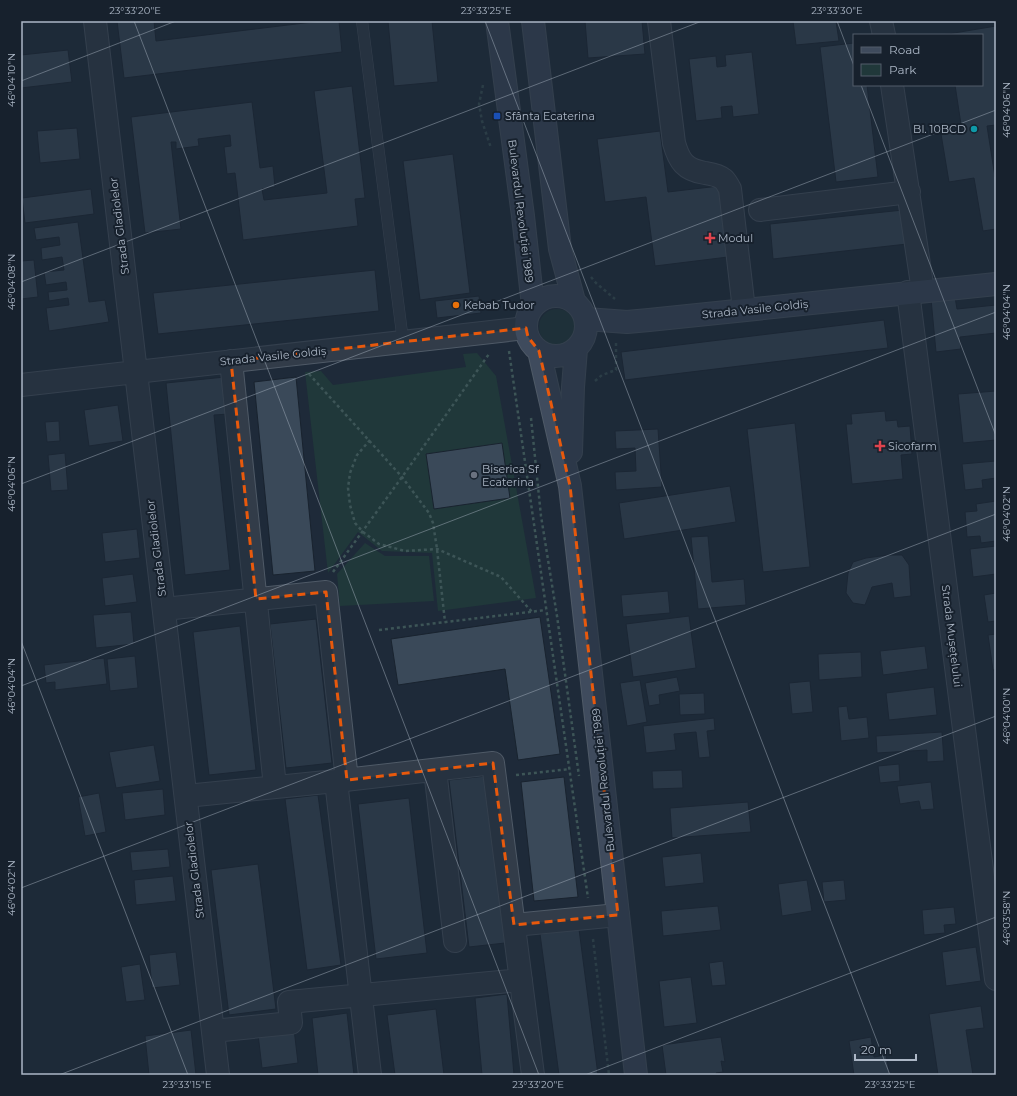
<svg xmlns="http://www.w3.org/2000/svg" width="1017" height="1096" viewBox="0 0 1017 1096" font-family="Montserrat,sans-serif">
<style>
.green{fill:#20383a}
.building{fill:#3a4959;stroke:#19232f}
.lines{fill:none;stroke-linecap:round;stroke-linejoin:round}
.lane-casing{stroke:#4f5a67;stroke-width:12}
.street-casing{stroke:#4f5a67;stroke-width:24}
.secondary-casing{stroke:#4f5a67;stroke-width:24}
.path{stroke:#3d5557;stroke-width:2.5;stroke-dasharray:3 3;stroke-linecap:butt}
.lane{stroke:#323c49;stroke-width:11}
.street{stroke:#323c49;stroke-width:22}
.secondary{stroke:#3f4b5d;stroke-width:22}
.marked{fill:none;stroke:#e8590c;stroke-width:3;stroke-dasharray:8 5;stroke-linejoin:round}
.ticks{fill:none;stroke:#acb7c6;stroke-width:1;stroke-opacity:0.45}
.transit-dot{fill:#1a4fb4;stroke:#17212d;stroke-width:1.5}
.culture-dot{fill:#0f9aa8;stroke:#17212d;stroke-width:1.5}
.health-dot{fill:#e0444e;stroke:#17212d;stroke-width:1.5}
.food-dot{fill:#e8710a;stroke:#17212d;stroke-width:1.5}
.worship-dot{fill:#6b7280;stroke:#17212d;stroke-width:1.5}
.labels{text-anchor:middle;stroke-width:4;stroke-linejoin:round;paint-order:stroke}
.poi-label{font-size:11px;fill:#acb7c6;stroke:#17212d;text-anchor:start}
.street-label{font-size:11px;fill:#acb7c6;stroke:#17212d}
.neatline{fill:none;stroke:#acb7c6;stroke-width:1.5}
.ticks-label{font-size:10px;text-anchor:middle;fill:#acb7c6}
</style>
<rect width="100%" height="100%" fill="#1e2a39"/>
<path class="green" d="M539 327a18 18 0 1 1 36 0a18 18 0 1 1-36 0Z
M477,353L496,376L536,598L438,611L432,553L382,551L358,532L328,573L305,372L321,371L333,385L466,367L463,354Z
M365,543L385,556H429L434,601L340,606L337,574Z"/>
<path class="building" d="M117,21H154L156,41L321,21H339L342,52L124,78Z
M388,21H432L438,82L394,86Z
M585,21H642L645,54L588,58Z
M793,21H836L839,41L796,45Z
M996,26V125L987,126L995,177H996V229L983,231L974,178L949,182L941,134L962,131L955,85H982V35H942Z
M854,43V85H867L878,177L836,182L820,47Z
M68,50L72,82L21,88V55Z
M752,52L759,114L733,117L732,106L721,107L722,118L696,121L689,59L716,56L717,67L726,66L725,55Z
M352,86L365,198L355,199L358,226L243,240L235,173L227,174L224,147L231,146L230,135L198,139L199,146L176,149V142H171L181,229L145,233L131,117L252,102L260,168L273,166L275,187L262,189L264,200L327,193L314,91Z
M77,128L80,159L40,163L37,131Z
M660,131L668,192L719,186L728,257L655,266L646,197L605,202L597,139Z
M453,154L470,293L420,300L403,161Z
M91,189L94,214L25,223L22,198Z
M903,210L907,244L773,259L770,224Z
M78,222L89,302L105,300L109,322L49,331L46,308L69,305L68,298L49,301L48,292L67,290L66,282L46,285L44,272L64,270L62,257L42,260L41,248L60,245L59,237L36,240L34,228Z
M34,260L38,297L21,299V261Z
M375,270L379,311L158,334L153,293Z
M479,296L481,313L437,318L435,301Z
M955,297L957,309L996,305V333L960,337L961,349L936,352L931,299Z
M884,320L888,348L625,380L621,352Z
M225,377L229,414L214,415L230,570L185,575L166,383Z
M296,377L315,571L273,575L254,382Z
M996,391V440L963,443L958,394Z
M118,405L123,441L89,446L84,410Z
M885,411L886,421L897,420L898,427L910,426L912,454L901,455L903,479L852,484L846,424H852L851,414Z
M59,421L60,441L47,442L45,422Z
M795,423L810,567L763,572L747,429Z
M658,429L662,487L616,490L615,472L636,471L635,448L616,449L615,431Z
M502,443L510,498L434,509L426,454Z
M65,453L68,490L51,491L48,455Z
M996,461V478L982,480L983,488L965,490L962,464Z
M730,486L736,522L624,539L619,503Z
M996,501V541L981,543L980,536L967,537L965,512L977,511L976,504Z
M137,529L140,558L105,562L102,533Z
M708,536L712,582L744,579L746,605L698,609L691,537Z
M996,546V574L973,577L970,549Z
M888,555H902L909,565L911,596L894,598L892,583L872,587L865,605L853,603L846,593L848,573L853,562L866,558Z
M133,574L137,602L105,606L102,578Z
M668,591L670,613L623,617L621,595Z
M996,593V621L988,622L984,595Z
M131,612L134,644L96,648L93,615Z
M689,616L696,668L633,677L626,624Z
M540,617L560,754L518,760L505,669L398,685L391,639Z
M316,619L332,763L286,768L270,624Z
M240,626L256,770L209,775L193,632Z
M996,634V670H993L988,635Z
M925,646L928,669L883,675L880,651Z
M861,652L862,677L819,680L818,654Z
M135,656L138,688L110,691L107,659Z
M104,658L107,684L55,690V682L46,683L44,665Z
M677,677L680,691L659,695L660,704L649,706L645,683Z
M640,680L647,722L627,726L620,683Z
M810,681L813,712L792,714L789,683Z
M934,687L937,715L889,720L886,693Z
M704,693L705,714L680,715L679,694Z
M847,706L849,719L867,717L869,738L841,741L838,707Z
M714,718L715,730L707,731L710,757L699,758L696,732L674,734L676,750L646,753L643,726Z
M942,732L944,761L927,762V750L877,753L876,736Z
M154,745L160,781L116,788L109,752Z
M899,764L900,781L880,783L878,766Z
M682,770L683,788L653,789L652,771Z
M486,776L505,943L469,947L449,780Z
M564,777L578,897L534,901L521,782Z
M931,782L934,809L921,810L919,801L900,804L897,786Z
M163,789L165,815L125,820L122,793Z
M99,793L106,832L85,836L78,797Z
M318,795L341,965L307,970L285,799Z
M409,798L427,953L376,959L358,804Z
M748,802L751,832L672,838L670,808Z
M168,849L170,867L132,871L130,852Z
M701,853L704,883L665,887L662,857Z
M258,864L276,1009L229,1015L211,870Z
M173,876L176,901L136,905L134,880Z
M807,880L812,911L782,916L778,884Z
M844,880L846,900L824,902L822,882Z
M718,906L721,930L663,936L661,911Z
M954,907L956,924L944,925L945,933L924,935L922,910Z
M579,929L598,1075H559L540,934Z
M976,947L981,981L946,986L942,952Z
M176,952L180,985L152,988L149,955Z
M723,961L726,985L712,986L709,963Z
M140,964L145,1000L126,1002L121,967Z
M691,977L697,1023L664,1027L659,981Z
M507,994L514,1075H482L475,998Z
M981,1006L984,1028L966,1030L973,1075H938L929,1014Z
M436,1009L444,1075H395L387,1015Z
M347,1013L354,1075H318L312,1018Z
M294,1029L298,1063L262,1068L258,1034Z
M191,1030L196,1075H149L145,1036Z
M721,1037L725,1062L721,1061L723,1072L716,1073L717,1075H666L662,1045Z
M871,1037L874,1057L886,1055L890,1075H854L849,1041Z"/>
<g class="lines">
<defs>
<path id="lane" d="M362,21L403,341"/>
<path id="street" d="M95,21L218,1075
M659,21L674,143C679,161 685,170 705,173C711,174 718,175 723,179C726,181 728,186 730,189L744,310
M881,21L884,35
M892,85L923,291
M760,210L909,192
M908,292L996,979
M231,361L275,787
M21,385L526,328
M164,609L326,592L347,780
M435,770L455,941
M336,781L370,1075
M186,796L336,781L493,763L533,1075
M514,925L618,915
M213,1031L291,1023L289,1002L521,980"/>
<path id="secondary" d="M497,21L523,216L533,306
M533,21L560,249L574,301
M526 326a30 30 0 1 1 60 0a30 30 0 1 1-60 0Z
M586,319L627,322L649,320L996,284
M539,351L570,486L636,1075
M571,452L573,387L576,349"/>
</defs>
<use href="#lane" class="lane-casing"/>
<use href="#street" class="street-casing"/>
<use href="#secondary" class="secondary-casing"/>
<path class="path" d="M483,85L479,104L482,121L491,148
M591,277L596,283L615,299
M509,351L588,898
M309,374L402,477L429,513L433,523L437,549L445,622
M595,381L602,375L616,370V342
M531,418L541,516L557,616L579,776
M370,440L357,455L350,473L348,488L350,505L355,523L363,532L379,544L405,551L437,549L501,577L532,612
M333,572L402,477L489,354
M379,630L546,610
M516,775L570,769
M593,939L609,1075"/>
<use href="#lane" class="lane"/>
<use href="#street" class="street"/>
<use href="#secondary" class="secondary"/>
</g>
<path d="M0 0H1017V1096H0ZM526,328L528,337L539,351L570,486L618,915L514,925L493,763L347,780L326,592L256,599L231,361Z" fill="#1e2a39" fill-opacity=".55" fill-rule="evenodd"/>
<path class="marked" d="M526,328L528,337L539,351L570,486L618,915L514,925L493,763L347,780L326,592L256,599L231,361Z"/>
<path class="ticks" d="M134,21L539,1075M485,21L890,1075M837,21L854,66M21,81L176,21M861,85L996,436M21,282L702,21M21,484L996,110M21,641L188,1075M21,686L996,312M21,888L996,514M59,1075L996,716M585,1075L996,917"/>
<rect class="transit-dot" x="493" y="112" width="8" height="8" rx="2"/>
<circle class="culture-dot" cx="974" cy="129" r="4"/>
<g class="health-dot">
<path d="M708 232h4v4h4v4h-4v4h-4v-4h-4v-4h4z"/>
<path d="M878 440h4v4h4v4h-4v4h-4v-4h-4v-4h4z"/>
</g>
<circle class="food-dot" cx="456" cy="305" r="4"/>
<circle class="worship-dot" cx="474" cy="475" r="4"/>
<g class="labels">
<g class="poi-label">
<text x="505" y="120">Sfânta Ecaterina</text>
<text x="966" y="133" text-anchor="end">Bl. 10BCD</text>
<text x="718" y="242">Modul</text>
<text x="464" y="309">Kebab Tudor</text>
<text x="888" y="450">Sicofarm</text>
<text x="482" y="473">Biserica Sf<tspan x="482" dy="13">Ecaterina</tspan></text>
</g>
<g class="street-label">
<text transform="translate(521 211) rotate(83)" y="4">Bulevardul Revoluției 1989</text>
<text transform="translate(119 226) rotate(-97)" y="4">Strada Gladiolelor</text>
<text transform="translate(755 309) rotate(-6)" y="4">Strada Vasile Goldiș</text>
<text transform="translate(273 356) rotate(-6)" y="4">Strada Vasile Goldiș</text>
<text transform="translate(156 548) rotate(-97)" y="4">Strada Gladiolelor</text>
<text transform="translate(952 636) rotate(83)" y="4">Strada Mușețelului</text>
<text transform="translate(603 780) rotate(-96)" y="4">Bulevardul Revoluției 1989</text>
<text transform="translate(194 870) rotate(-97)" y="4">Strada Gladiolelor</text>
</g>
</g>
<rect width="1017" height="1096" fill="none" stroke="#17212d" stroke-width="44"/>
<rect x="853" y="34" width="130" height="52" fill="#17212d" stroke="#535d6a"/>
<rect x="861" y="47" width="20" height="6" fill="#3f4b5d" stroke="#535d6a"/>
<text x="889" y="54" font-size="12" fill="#acb7c6">Road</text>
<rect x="861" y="64" width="20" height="12" fill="#20383a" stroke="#535d6a"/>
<text x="889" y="74" font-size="12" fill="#acb7c6">Park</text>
<path d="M855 1054v6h61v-6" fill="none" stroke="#acb7c6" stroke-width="2"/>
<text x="861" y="1054" font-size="12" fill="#acb7c6" stroke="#17212d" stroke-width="3" paint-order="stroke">20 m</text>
<rect x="22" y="22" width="973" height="1052" class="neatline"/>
<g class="ticks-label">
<text x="135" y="14">23°33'20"E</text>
<text x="486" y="14">23°33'25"E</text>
<text x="837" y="14">23°33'30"E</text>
<text transform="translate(11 80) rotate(-90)" y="4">46°04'10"N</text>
<text transform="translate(1006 110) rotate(-90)" y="4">46°04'06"N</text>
<text transform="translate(11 282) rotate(-90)" y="4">46°04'08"N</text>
<text transform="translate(1006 312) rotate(-90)" y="4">46°04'04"N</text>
<text transform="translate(11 484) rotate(-90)" y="4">46°04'06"N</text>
<text transform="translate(1006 514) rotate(-90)" y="4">46°04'02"N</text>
<text transform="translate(11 686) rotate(-90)" y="4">46°04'04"N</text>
<text transform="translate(1006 716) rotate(-90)" y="4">46°04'00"N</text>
<text transform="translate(11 888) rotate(-90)" y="4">46°04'02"N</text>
<text transform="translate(1006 918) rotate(-90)" y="4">46°03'58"N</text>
<text x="187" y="1088">23°33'15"E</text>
<text x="538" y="1088">23°33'20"E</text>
<text x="890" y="1088">23°33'25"E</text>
</g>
</svg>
